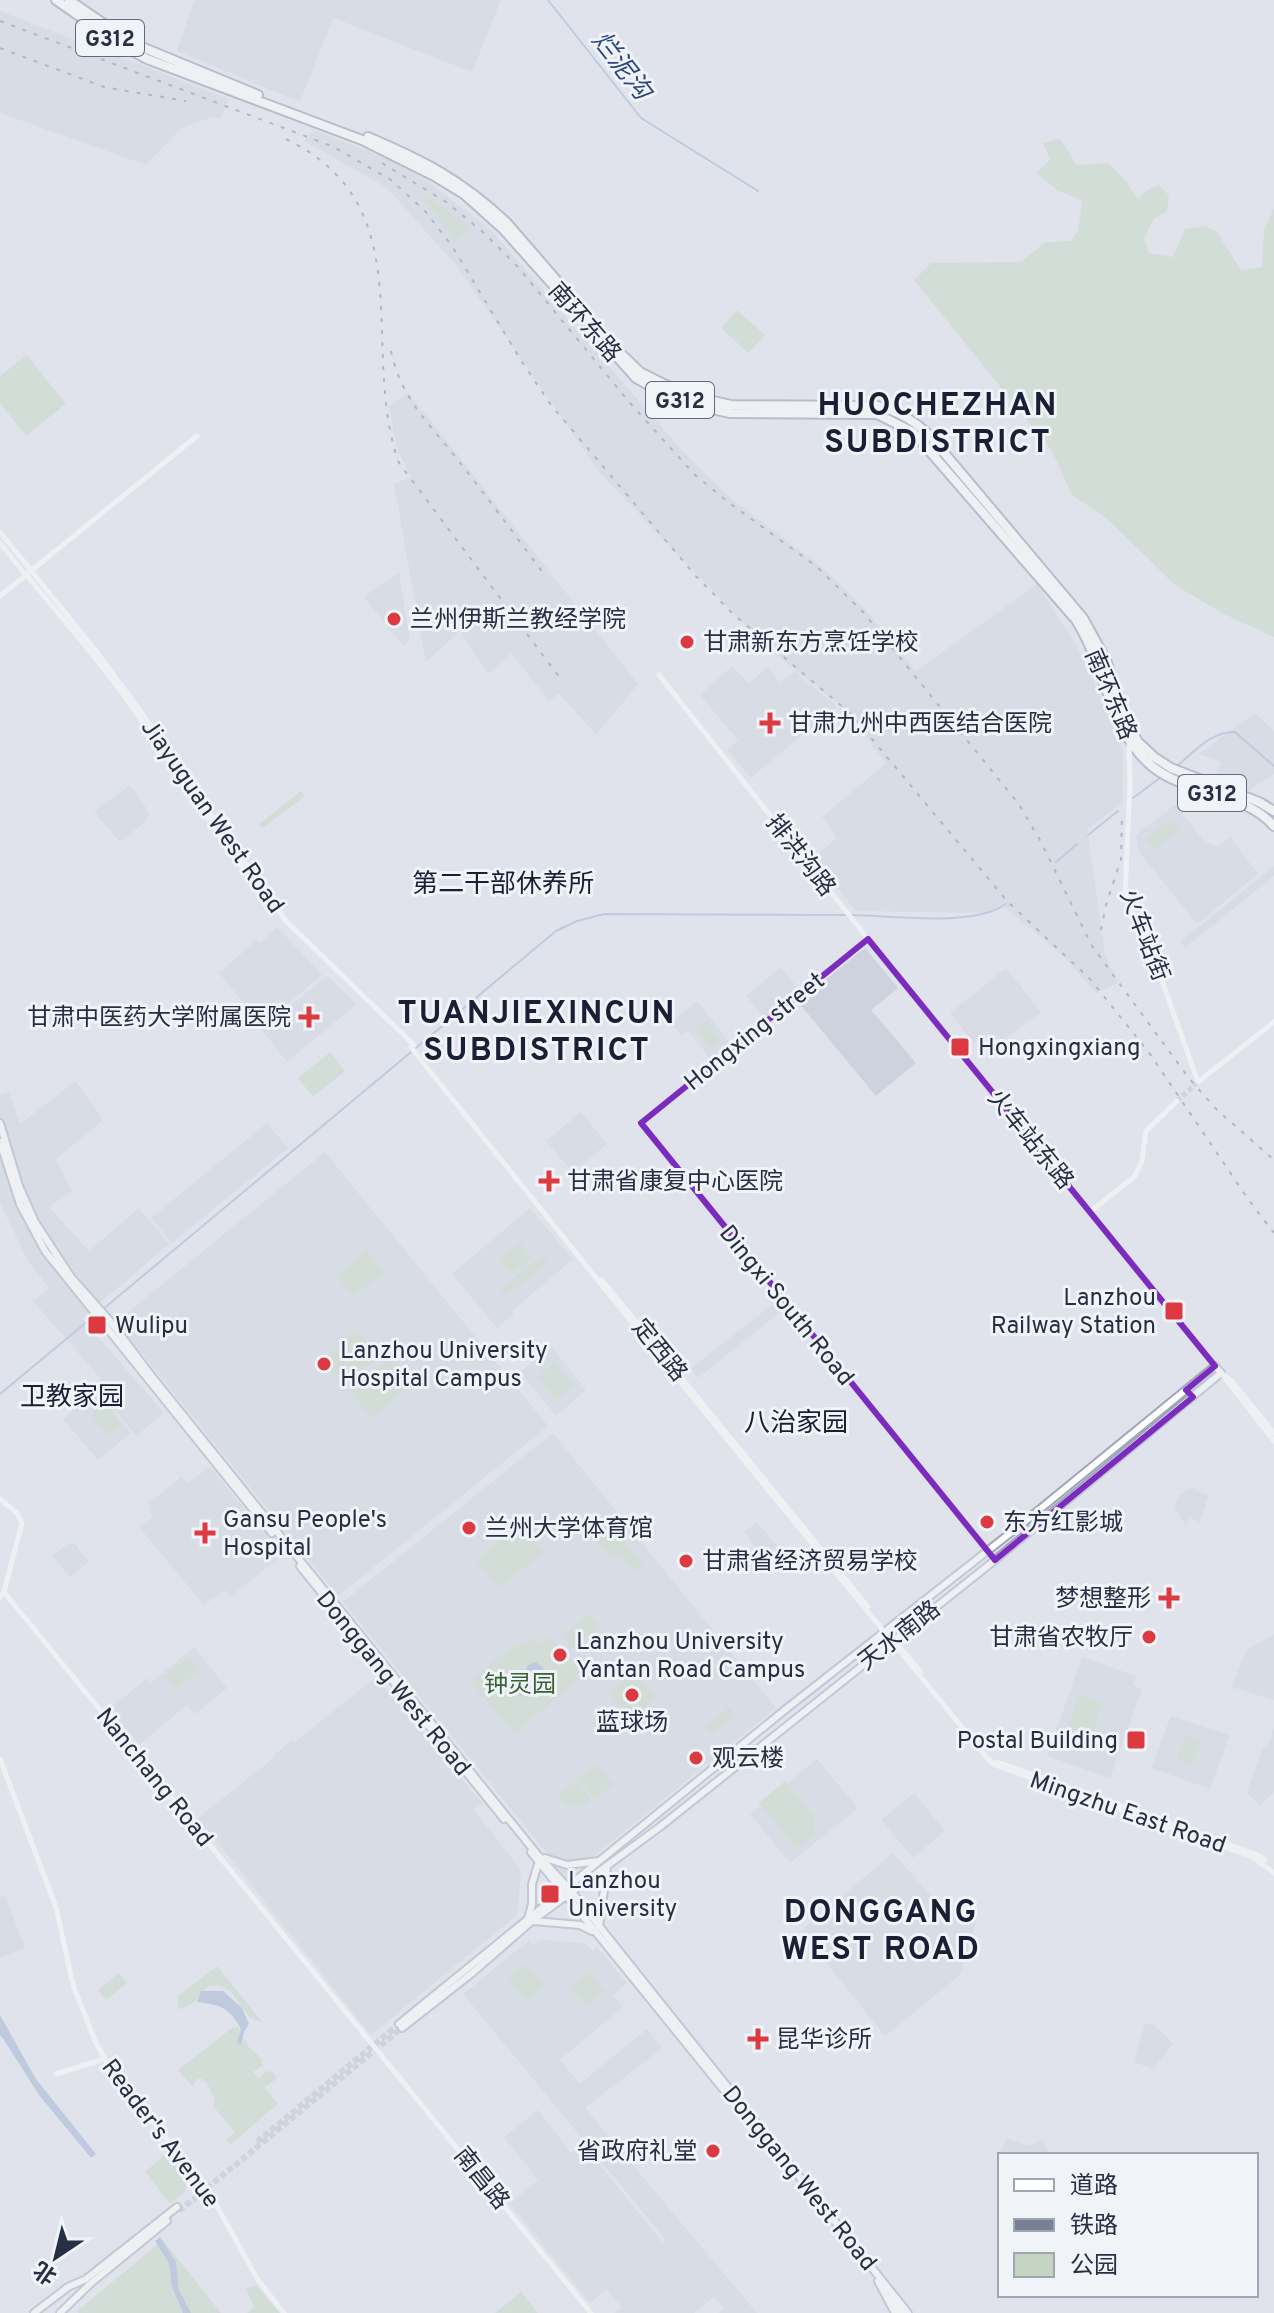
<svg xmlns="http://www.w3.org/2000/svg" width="1274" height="2313" viewBox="0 0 1274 2313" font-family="Overpass,'Noto Sans SC',sans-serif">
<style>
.built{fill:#ced2dd}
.green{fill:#c4d5c1}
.water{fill:#98acce}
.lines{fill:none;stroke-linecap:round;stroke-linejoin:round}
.stream{stroke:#98acce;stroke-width:2}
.secondary-tunnel{stroke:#bbbfca;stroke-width:5;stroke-dasharray:5 2.5;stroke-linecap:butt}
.primary-tunnel{stroke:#bbbfca;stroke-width:6;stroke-dasharray:6 3;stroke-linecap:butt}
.primary-casing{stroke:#9ea6b8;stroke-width:10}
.highway-casing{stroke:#868ea3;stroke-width:12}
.secondary{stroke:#fff;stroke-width:5}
.primary{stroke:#fff;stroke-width:6}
.highway{stroke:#fff;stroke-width:8}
.rail{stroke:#788096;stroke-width:2;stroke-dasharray:4 8;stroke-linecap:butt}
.secondary-bridge{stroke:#fff;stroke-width:5}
.marked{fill:none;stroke:#7b2cbf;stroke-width:6;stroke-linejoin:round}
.poi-dot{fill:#dc3941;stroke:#f0f3f8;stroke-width:3}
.labels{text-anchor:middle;stroke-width:6;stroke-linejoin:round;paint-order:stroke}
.shield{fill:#f0f3f8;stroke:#636a7a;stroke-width:2}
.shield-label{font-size:22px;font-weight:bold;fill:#272f44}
.street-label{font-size:24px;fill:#272f44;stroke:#f0f3f8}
.poi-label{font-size:24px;fill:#272f44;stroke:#f0f3f8;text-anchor:start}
.park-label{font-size:24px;fill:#376133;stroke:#f0f3f8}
.water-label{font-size:26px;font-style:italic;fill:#2d487c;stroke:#f0f3f8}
.neighbourhood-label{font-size:26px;fill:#192035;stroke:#f0f3f8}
.district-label{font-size:32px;font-weight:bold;letter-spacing:2px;fill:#192035;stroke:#f0f3f8}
</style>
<rect width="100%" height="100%" fill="#e0e3eb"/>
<path class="built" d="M194,0H501L472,72L333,18L300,102L177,51Z
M0,11L229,99L220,119L213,117L181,128L146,165L0,113Z
M314,130L398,163L426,180L491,230L685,454L733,500L823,568L865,609L916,671L1037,584L1084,658L1123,752V803L1087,829L1105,955L1118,983L1096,993L1063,956L1001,904L990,913L856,911L812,859L837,838L822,817L886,763L841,706L762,643L601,474L456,265L387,188L304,141Z
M408,392L638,684L596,735L559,693L549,701L511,653L488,674L460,631L426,662L394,484L411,477L397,449L389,407Z
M399,572L410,640L403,646L364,597Z
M732,666L749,684L767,667L780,682L795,672L837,706L751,778L727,750L738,740L700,695Z
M1255,713L1274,731V774L1248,791L1214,777L1221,762L1199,754Z
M130,785L147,809L149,815L145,822L120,842L94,812Z
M1175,805L1206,843H1211L1217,847L1230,837L1258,874L1197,924L1139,852L1136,835Z
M1274,866V876L1185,948L1180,942Z
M277,927L322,975L262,1025L219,973L257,940L261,942Z
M865,948L898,988L871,1010L916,1063L876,1096L798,1002Z
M781,967L800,991L765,1019L746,996Z
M1006,968L1041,1012L1005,1039H997L987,1033L974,1043L950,1013Z
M327,976L357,1004L287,1062L261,1029Z
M697,1001L731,1044L711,1060L688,1030L681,1035L671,1022Z
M76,1081L103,1120L56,1159L72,1191L49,1207L89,1251L139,1208L169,1244L82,1318L164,1413L136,1436L94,1385L101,1379L33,1301L49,1288L28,1261L0,1203V1095L9,1092L20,1124Z
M581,1112L607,1144L572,1172L546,1141Z
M267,1123L288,1148L172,1243L151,1218Z
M325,1152L548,1426L338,1596L116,1322Z
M530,1208L573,1259L512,1311L514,1314L497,1328L452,1274Z
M777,1301L784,1309L698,1378L691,1368Z
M551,1346L586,1390L556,1416L520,1372Z
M97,1391L131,1433L98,1460L63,1419Z
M553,1433L776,1708L567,1878L343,1602Z
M210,1467L283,1555L231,1596L225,1590L204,1605L140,1528L152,1517L149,1503L181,1477L188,1483Z
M1192,1486L1197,1491L1209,1495L1200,1522L1189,1518L1186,1526L1174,1508L1178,1496Z
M757,1522L777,1546L764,1557L744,1532Z
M69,1543H74L89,1562L70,1577L52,1556Z
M1274,1635V1700L1232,1687L1246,1650Z
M194,1647L227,1688L195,1714L187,1705L139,1745L110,1709L147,1678L151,1683Z
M1082,1657L1136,1676L1133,1685L1142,1689L1110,1778L1047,1756Z
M376,1677L482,1803L474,1810L521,1870L517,1915L371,2035L198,1818L275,1757L274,1755L292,1740L295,1742Z
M1171,1716L1230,1735L1210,1789L1151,1768Z
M1274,1728V1792L1260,1806L1247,1792L1262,1749L1268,1744Z
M817,1759L858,1808L790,1863L750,1814Z
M914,1793L945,1831L913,1858L881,1820Z
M893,1853L933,1898L977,1918L960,1975L885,2036L801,1931Z
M5,1896L25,1948L0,1958V1897Z
M529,1940L533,1945L540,1940L585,1943L592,1951L597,1947L627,1983L613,1995L623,2007L560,2060L580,2084L647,2029L662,2048L585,2108L757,2313H719L724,2308L714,2297L694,2313H615L621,2307L607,2289L590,2303L510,2204L538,2180L504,2137L538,2110L571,2153L583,2144L663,2243L666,2240L463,1994Z
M1145,2023L1155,2025L1173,2044L1153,2069L1134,2062Z
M1006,2138L1029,2146L1041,2141L1052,2155H1000Z"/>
<path class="green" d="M1060,139L1077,165L1108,163L1125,180L1138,199L1147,190L1158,185L1169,195L1167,211L1154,219L1144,238L1149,253L1173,257L1185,229L1205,226L1217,232L1241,270L1262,267L1264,230L1274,208V637L1222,613L1175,585L1106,518L1072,495L1052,451L914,280L931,263L1021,262L1045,242L1070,241L1078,231L1082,201L1057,190L1036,173L1050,160L1043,143Z
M428,196L467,225L470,229L456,240L425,201Z
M737,310L765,335L748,353L721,328Z
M27,355L66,404L26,436L0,403V376Z
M301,791L305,796L263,828L259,824Z
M1171,819L1180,830L1155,850L1146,839Z
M706,1021L721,1040L711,1048L696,1029Z
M330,1052L345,1071L313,1097L298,1078Z
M520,1243L532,1258L511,1275L499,1260Z
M367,1250L384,1273L353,1297L336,1275Z
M543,1255L549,1262L505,1296L500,1289Z
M358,1331L379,1357L343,1385L322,1359Z
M392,1356L414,1384L372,1419L349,1391Z
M555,1362L574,1386L556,1400L538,1377Z
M104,1404L121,1425L108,1436L91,1415Z
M605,1515L643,1565L635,1572L620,1554L612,1560L587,1530Z
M521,1524L544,1552L499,1588L476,1560Z
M589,1614L599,1627L573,1649L562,1636Z
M535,1637L540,1643L551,1637L578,1668L579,1679L514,1734L470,1681L515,1644L523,1646Z
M189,1657L200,1670L176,1689L165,1676Z
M635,1671L656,1697L630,1718L609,1693Z
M1079,1694L1103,1703L1092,1734L1068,1725Z
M729,1707L735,1715L712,1734L706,1726Z
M1186,1735L1200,1740L1192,1765L1177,1760Z
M597,1764L613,1784L595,1800L578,1780Z
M576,1781L591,1800L582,1807L565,1804L558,1796Z
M785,1781L814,1816V1835L797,1849L759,1803Z
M525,1963L545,1986L527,2001L507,1978Z
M217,1966L263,2023L249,2017L230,1991L219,1985L209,1986L201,1992L196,2001L182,2009L178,2008V1996Z
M589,1971L605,1991L587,2006L570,1986Z
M119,1973L127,1983L106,2000L98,1990Z
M238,2027L248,2046L263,2060L261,2062L263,2065L253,2072L259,2079L267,2070L270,2073L272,2071L277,2078L265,2088L278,2104L230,2145L226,2140L235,2132L213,2106L215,2099L207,2083L200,2078L196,2080L193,2087L178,2070L232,2028Z
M169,2151L187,2173L185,2192L170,2204L145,2172Z
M163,2240L221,2313H78L77,2311Z
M256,2285L280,2313H247L254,2307L246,2289Z
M521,2292L538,2313H495Z"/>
<path class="water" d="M536,1662L544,1669L526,1687L532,1696L525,1698V1693L522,1694V1697L518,1694V1689L522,1688L520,1681L528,1665Z
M201,1991H223L242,2008L249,2024L244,2032L241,2045L237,2042L241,2029C229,2006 219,2005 197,2002Z
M0,2015L36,2079L96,2154L91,2158L39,2095L4,2040L0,2035Z
M160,2237L176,2262L179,2290L191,2313H183L172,2287L169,2263L155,2241Z"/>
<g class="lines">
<path class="stream" d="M548,0L641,118L758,191
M1178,765C1195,751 1212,731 1235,732L1274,766
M1133,798L1160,778
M1088,835L1118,811
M1056,862L1077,844
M853,915C891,916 977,927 1005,904
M102,1310L556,931L577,921L604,914L847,915
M0,1394L94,1316"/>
<path class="secondary-tunnel" d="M1177,1101L1198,1082"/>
<path class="primary-tunnel" d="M257,2142L399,2024
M179,2211L402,2028"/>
<defs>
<path id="primary" d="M0,1123L19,1186L35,1222L71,1277L110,1321L153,1378L536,1853L572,1892L908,2313
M0,1142L20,1204L45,1251L272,1533
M300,1566L504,1819
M531,1852L723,2089
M545,1858L567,1865L599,1861
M528,1919L532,1904V1884L538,1864
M533,1921L580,1925L592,1931
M599,1927L607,1867
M399,2024L786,1709L1018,1527L1215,1366L1221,1373L995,1560L661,1826L532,1921L471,1974L402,2028
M878,2281L895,2313
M891,2297L902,2313
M34,2313L68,2287L86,2279L177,2207
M60,2313L90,2284L167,2221"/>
<path id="highway" d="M56,0L121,45L147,59L362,140L436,177L464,194L503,229L636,378L662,393L693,405L730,413L877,414L913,432L1076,620C1105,665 1110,733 1153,767C1188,795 1243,791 1274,826
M69,0L132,43L258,95
M368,137C424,161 462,180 507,223L616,349L640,372L666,385L691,396L731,405L878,406C897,411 916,422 930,436L1083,618L1106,660L1127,722L1138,742L1154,757L1171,768L1259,802L1274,811"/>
</defs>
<use href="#primary" class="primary-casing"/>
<use href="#highway" class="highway-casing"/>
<path class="secondary" d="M0,532L96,651L141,712L210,814L286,921L414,1045
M0,543C42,596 88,645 127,700C177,770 222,843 274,911
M0,596L197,436
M659,675L868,939L1215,1366
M1129,744L1130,783L1125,895L1156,964L1198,1082L1274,1022
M868,939L641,1123L995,1560
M421,1060L650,1345L988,1759L995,1765L1253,1857L1274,1873
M1090,1212L1135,1176L1142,1161L1146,1131L1177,1101
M602,1280L868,1607
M1221,1373L1274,1441
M1222,1374L1231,1380L1274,1433
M0,1499L17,1513L22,1523L4,1592L0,1597
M4,1592L591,2313
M894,1640L921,1672
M0,1759L56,1907L73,1985L96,2043L112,2071L208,2190L258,2280L284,2313
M997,1762L1258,1855L1265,1860
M56,2074L104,2059"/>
<use href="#primary" class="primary"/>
<use href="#highway" class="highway"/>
<path class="rail" d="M0,21L334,147L391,180L425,211L452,246L522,362L551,405L694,574L733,614L851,714L1007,901L1090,979L1150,1054L1248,1199L1274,1233
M0,48L104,87L186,101
M286,139C425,206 358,349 399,463L560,678
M382,163L446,202L484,233L517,266L630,403L694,474L728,502L816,566L863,612L1018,803L1041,842L1092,946L1188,1077L1215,1108L1274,1160
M391,351C401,399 429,423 457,459C488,498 517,538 546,577
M1101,930L1106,905L1121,859L1122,813"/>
<path class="secondary-bridge" d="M411,1047L421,1060"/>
</g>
<path d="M0 0H1274V2313H0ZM868,939L1215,1366L1186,1390L1193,1397L995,1560L641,1123Z" fill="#e0e3eb" fill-opacity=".55" fill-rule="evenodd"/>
<path class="marked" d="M868,939L1215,1366L1186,1390L1193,1397L995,1560L641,1123Z"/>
<g class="poi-dot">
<circle cx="394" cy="619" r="8"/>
<circle cx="687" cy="642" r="8"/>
<path d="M766 711h8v8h8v8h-8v8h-8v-8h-8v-8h8z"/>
<path d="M305 1005h8v8h8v8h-8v8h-8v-8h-8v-8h8z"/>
<rect x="950" y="1037" width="20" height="20" rx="4"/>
<path d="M545 1169h8v8h8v8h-8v8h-8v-8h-8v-8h8z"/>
<rect x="1164" y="1301" width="20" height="20" rx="4"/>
<rect x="87" y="1315" width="20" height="20" rx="4"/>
<circle cx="324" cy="1364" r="8"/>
<circle cx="987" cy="1522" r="8"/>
<circle cx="469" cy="1528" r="8"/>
<path d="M201 1521h8v8h8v8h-8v8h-8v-8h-8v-8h8z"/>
<circle cx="686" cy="1561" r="8"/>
<path d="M1165 1586h8v8h8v8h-8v8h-8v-8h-8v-8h8z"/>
<circle cx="1149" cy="1637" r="8"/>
<circle cx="560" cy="1655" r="8"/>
<circle cx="632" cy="1695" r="8"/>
<rect x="1126" y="1730" width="20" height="20" rx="4"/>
<circle cx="696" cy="1758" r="8"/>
<rect x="540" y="1884" width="20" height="20" rx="4"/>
<path d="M754 2027h8v8h8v8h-8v8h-8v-8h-8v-8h8z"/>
<circle cx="713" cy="2151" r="8"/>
</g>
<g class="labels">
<g class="shield">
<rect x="76" y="20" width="68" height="36" rx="6"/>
<rect x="646" y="382" width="68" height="36" rx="6"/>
<rect x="1178" y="775" width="68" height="36" rx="6"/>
</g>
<g class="shield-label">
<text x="110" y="46">G312</text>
<text x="680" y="408">G312</text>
<text x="1212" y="801">G312</text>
</g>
<g class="street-label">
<text transform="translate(585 322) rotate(49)" y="8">南环东路</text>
<text transform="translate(1111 694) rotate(67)" y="8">南环东路</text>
<text transform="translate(213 816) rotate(55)" y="8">Jiayuguan West Road</text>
<text transform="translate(801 855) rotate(52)" y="8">排洪沟路</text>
<text transform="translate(1145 935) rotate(69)" y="8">火车站街</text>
<text transform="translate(754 1031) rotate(-39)" y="8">Hongxing street</text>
<text transform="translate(1031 1139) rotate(51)" y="8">火车站东路</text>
<text transform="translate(787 1305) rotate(51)" y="8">Dingxi South Road</text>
<text transform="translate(660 1350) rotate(51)" y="8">定西路</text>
<text transform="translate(899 1635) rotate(-38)" y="8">天水南路</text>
<text transform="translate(394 1683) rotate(51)" y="8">Donggang West Road</text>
<text transform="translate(155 1777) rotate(51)" y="8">Nanchang Road</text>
<text transform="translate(1128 1812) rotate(19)" y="8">Mingzhu East Road</text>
<text transform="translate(161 2133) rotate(53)" y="8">Reader's Avenue</text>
<text transform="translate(482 2178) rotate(51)" y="8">南昌路</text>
<text transform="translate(800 2178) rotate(51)" y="8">Donggang West Road</text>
</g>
<g class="poi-label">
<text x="410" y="627">兰州伊斯兰教经学院</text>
<text x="703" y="650">甘肃新东方烹饪学校</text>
<text x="788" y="731">甘肃九州中西医结合医院</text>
<text x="291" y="1025" text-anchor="end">甘肃中医药大学附属医院</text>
<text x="978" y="1055">Hongxingxiang</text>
<text x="567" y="1189">甘肃省康复中心医院</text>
<text x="1156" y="1305" text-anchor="end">Lanzhou<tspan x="1156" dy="28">Railway Station</tspan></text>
<text x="115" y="1333">Wulipu</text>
<text x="340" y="1358">Lanzhou University<tspan x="340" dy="28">Hospital Campus</tspan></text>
<text x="223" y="1527">Gansu People's<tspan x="223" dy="28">Hospital</tspan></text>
<text x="1003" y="1530">东方红影城</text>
<text x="485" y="1536">兰州大学体育馆</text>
<text x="702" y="1569">甘肃省经济贸易学校</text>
<text x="1151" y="1606" text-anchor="end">梦想整形</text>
<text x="1133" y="1645" text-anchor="end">甘肃省农牧厅</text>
<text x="576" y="1649">Lanzhou University<tspan x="576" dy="28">Yantan Road Campus</tspan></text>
<text x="632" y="1730" text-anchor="middle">蓝球场</text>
<text x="1118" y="1748" text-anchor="end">Postal Building</text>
<text x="712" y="1766">观云楼</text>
<text x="568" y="1888">Lanzhou<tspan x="568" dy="28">University</tspan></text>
<text x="776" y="2047">昆华诊所</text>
<text x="697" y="2159" text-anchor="end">省政府礼堂</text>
</g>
<g class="park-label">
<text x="520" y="1692">钟灵园</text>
</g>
<g class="water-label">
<text transform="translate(622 65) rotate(52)" y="9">烂泥沟</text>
</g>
<g class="neighbourhood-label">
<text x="503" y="892">第二干部休养所</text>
<text x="72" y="1405">卫教家园</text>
<text x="796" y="1431">八治家园</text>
</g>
<g class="district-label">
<text x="938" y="415">HUOCHEZHAN<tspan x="938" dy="37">SUBDISTRICT</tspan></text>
<text x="537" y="1023">TUANJIEXINCUN<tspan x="537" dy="37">SUBDISTRICT</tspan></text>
<text x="881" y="1922">DONGGANG<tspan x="881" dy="37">WEST ROAD</tspan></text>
</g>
</g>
<rect x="998" y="2153" width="260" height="144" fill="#f0f3f8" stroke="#a0a5b0" stroke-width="2"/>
<rect x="1014" y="2179" width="40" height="12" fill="#ffffff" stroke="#a0a5b0" stroke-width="2"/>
<text x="1070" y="2193" font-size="24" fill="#272f44">道路</text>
<rect x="1014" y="2219" width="40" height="12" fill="#788096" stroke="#a0a5b0" stroke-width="2"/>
<text x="1070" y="2233" font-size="24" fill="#272f44">铁路</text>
<rect x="1014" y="2253" width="40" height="24" fill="#c4d5c1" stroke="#a0a5b0" stroke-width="2"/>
<text x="1070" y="2273" font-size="24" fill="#272f44">公园</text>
<g transform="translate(56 2257) rotate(215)" stroke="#f0f3f8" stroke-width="6" paint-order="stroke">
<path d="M0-6L14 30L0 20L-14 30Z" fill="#272f44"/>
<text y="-12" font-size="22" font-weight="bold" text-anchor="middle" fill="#272f44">北</text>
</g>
</svg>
